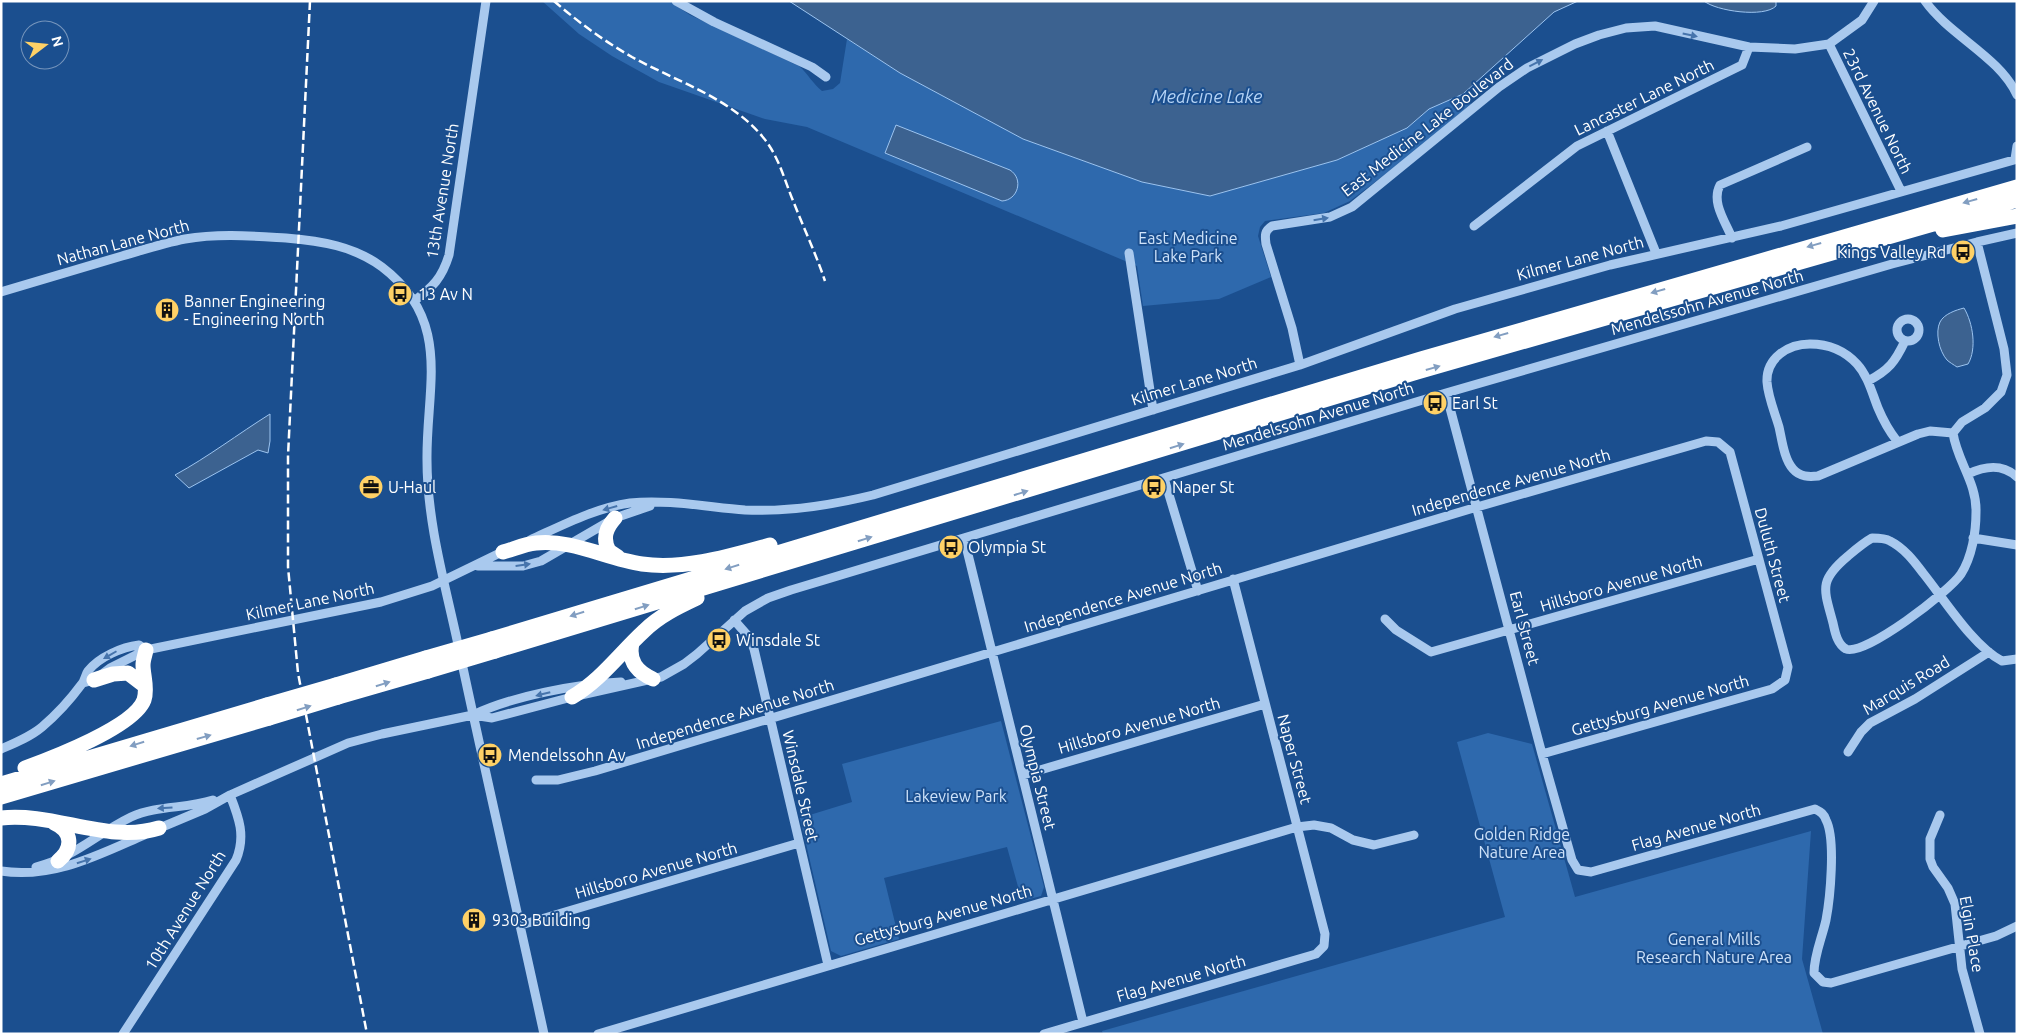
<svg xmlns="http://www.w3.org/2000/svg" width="2018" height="1035" viewBox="0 0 2018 1035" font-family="Ubuntu,sans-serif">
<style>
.green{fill:#2e69ad}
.water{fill:#3c6290;stroke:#9cc4f0}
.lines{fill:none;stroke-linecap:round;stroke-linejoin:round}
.minor{stroke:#a9c9ee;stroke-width:9}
.highway{stroke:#fff;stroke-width:15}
.rail{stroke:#fff;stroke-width:2.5;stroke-dasharray:9 4;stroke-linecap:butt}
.highway-bridge{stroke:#fff;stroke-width:15}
.oneway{fill:#4674ac}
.oneway2{fill:#829ec1}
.labels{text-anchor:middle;stroke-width:4;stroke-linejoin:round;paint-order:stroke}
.street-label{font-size:16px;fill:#fff;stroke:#1b4f8f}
.park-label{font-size:16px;fill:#cfe3fa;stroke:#1b4f8f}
.poi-label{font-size:16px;fill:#fff;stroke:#1b4f8f;text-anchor:start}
.water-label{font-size:18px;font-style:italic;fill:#b5d3f5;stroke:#1b4f8f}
</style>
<rect width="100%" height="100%" fill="#1b4f8f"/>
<path class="green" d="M542,1H669L690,15L799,66C808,74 813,84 822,91L833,89L840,83L847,39L900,73L1023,139L1142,182L1210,196L1337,160L1407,128L1429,109L1463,94L1471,104L1417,150L1350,201L1324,213L1265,221L1260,227L1258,236L1271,277L1219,299L1143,306L1137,266L807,127L765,119L659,82L612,56L579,34Z
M1001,721L1044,887L1041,896L1022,901L1007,847L884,878L899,939L841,956L831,951L800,818L852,802L842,764Z
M1488,733L1532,744L1575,897L1811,831L1802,959L1823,1034H1103L1102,1031L1505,917L1457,742Z"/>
<path class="water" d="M789,1H1578L1554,12L1463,94L1429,109L1407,128L1337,160L1210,196L1142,182L1023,139L900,73Z
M1704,1H1776V6C1764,18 1716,11 1704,1Z
M896,125L1010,170C1024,179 1018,200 1002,201L885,153Z
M1964,308C1973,323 1977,349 1968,364L1957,367C1954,365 1949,362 1947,360C1939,351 1935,332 1940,322C1944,314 1956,310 1964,308Z
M270,414V441L268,453L258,450L189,488L175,475C208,457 238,434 270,414Z"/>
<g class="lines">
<path class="minor" d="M676,1L714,22L812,67L826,77
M1925,1C1950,36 2000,57 2017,95
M1829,44L1901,191
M1607,131L1656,253
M2015,159L2017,146
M1474,226L1577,146L1742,65L1749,47
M1732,238C1725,221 1711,202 1720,185L1807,147
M1977,242L2004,349L2007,375L2001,392L1985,408L1962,422L1953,433C1957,461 1977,483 1976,512C1976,532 1972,557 1961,574C1950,591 1864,657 1846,649C1837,644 1835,632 1833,623C1824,589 1818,581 1848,556C1855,550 1863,543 1872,538C1878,538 1885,538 1890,541C1904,548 1914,561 1923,573C1944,599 1973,646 2002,661L2017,659
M1129,253L1153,410
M1,292C41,280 81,268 122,256C143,250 164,243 185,239C219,233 253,236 286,238C321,241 354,246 382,267C453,321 426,387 427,460C427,524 446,587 459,649C486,777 516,905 544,1034
M414,301C433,287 442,278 449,255L486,1
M1897 330a11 11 0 1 1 22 0a11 11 0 1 1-22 0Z
M1300,365L1292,328L1266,244C1265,236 1264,231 1272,226L1330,217L1352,207L1499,87L1527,68L1575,44L1599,35L1626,28L1655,26L1749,47L1795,49L1829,44L1862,20L1874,1
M1868,381C1889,370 1895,362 1905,341
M1446,393L1542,754L1572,860L1578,870L1591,872L1815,809C1821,812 1824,814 1826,820C1836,839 1830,899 1826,920C1822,938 1814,955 1814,973L1823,982L1831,983L1996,936L2017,926
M1897,441C1889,431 1883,420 1878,408C1872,393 1868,376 1857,364C1844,350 1828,344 1810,344C1788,344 1766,358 1767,382C1768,397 1775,413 1779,427C1782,440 1784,459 1793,469C1800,477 1809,477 1818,476L1918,434L1930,431L1953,433
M1968,474C1985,466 2002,463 2017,477
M1164,478L1198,591
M964,538L1083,1022
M1973,538L2017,545
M530,540C561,526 595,508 630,503C666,499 708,507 745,510C788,512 832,505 873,495L1300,365L1455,309L1610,265L1781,226L2017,159
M478,566H523L541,561L615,518L650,506
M1385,619L1396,630L1431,652L1759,559
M734,620L749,637L754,649L828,965
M83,683L94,680L110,668L146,650L381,602L432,586L506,550
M473,715L492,718L572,697L661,677L684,664L697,654L745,611L768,598L791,590L1446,393L1892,264L1977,242L2017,233
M1,749C15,743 30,737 42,727C56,715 70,700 81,685C85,681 85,675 88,671C99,657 122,647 139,645L146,650
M1848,752L1861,732L1870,723L1915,699L1989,652
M1023,775L1265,704
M536,780H558L595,771L1477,507L1706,441L1718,442L1730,452L1788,667L1785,680L1772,689L1542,754
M1940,815L1930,839V859L1933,867L1948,888L1955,904L1962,969L1980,1034
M155,830L205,809L230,795L348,743L382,734L473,715C513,696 576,684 621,682
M36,867C75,857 96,834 131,817C157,805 186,809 213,800
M1,871C53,879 98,855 144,835
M521,925L799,843
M123,1034L236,860C246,836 239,818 230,795
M598,1034L1297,827L1314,825L1331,828L1353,840L1374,845L1414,835
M1044,1034L1316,954L1324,946L1325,934L1233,579"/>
<path class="highway" d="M1943,230L2017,216
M615,518C606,528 602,538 609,551L618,557
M503,552C514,549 525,544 536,543C572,539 607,559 642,564C684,570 730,556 770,545
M492,639L1421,359L2017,187
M632,643C628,661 637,672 653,679
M495,651L1417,372L2017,200
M94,680L113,674L128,673L145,686
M336,685L426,658
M338,697L428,671
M572,697C601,680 620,653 644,631C659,616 678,607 697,598
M25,768C52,758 134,727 144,700C148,688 143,676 143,665C143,660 145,655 146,650
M1,784L267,705
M1,797L269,718
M1,818C54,812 108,844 159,828
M54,823C72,831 74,848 58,861"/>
<path class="rail" d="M310,1L288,456V567L298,673L367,1034
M554,1C578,22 604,41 632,57C677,82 733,98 766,141C780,160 785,182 794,203C804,229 816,254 825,281"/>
<path class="highway-bridge" d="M426,658L492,639
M428,671L495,651
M267,705L336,685
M269,718L338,697"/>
</g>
<defs><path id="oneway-solid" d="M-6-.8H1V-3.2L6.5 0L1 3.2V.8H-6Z" transform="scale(1.25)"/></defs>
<g class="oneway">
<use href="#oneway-solid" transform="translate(1690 35) rotate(12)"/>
<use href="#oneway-solid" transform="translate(1536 63) rotate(-27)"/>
<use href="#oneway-solid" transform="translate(1321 219) rotate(-9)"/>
<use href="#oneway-solid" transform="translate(610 508) rotate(164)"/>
<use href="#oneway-solid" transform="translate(523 565) rotate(-8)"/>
<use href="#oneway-solid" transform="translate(110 655) rotate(150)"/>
<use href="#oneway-solid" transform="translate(543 694) rotate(166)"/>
<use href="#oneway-solid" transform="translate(165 808) rotate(176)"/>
<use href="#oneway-solid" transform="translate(84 861) rotate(-18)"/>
</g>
<g class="oneway2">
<use href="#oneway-solid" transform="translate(1970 201) rotate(164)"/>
<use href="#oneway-solid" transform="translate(1814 245) rotate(164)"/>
<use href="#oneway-solid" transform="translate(1658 291) rotate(164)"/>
<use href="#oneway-solid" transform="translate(1501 335) rotate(164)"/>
<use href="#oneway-solid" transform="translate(1433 368) rotate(-16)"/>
<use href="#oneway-solid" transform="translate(1177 446) rotate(-17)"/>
<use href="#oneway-solid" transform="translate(1021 493) rotate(-17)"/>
<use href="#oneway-solid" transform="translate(865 539) rotate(-17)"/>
<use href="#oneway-solid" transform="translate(732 567) rotate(163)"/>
<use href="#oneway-solid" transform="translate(642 607) rotate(-17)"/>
<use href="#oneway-solid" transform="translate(577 614) rotate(163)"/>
<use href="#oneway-solid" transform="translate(383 684) rotate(-17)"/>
<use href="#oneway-solid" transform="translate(304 708) rotate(-17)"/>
<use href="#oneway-solid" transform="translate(204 737) rotate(-16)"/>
<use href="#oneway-solid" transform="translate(137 744) rotate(163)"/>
<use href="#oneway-solid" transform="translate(48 783) rotate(-17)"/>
</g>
<defs>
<symbol id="bus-disc" viewBox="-11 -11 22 22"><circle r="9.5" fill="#ffd166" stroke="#1b4f8f"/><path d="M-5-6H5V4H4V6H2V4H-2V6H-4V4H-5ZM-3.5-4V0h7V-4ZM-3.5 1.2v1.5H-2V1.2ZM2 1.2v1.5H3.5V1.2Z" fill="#111"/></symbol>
<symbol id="building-disc" viewBox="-11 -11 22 22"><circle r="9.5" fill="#ffd166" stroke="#1b4f8f"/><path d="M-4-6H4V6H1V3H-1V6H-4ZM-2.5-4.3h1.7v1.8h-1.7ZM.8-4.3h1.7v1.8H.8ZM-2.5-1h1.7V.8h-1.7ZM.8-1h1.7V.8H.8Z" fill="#111"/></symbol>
<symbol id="office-disc" viewBox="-11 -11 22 22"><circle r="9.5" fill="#ffd166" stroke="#1b4f8f"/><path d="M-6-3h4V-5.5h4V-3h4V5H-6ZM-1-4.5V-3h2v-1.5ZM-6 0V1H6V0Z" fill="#111"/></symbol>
</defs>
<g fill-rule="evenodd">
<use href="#bus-disc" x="1949" y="238" width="28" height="28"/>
<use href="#bus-disc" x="386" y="280" width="28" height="28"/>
<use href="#building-disc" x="153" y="296" width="28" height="28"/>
<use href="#bus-disc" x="1421" y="389" width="28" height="28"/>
<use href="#office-disc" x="357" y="473" width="28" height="28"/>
<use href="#bus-disc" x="1140" y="473" width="28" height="28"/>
<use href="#bus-disc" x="937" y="533" width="28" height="28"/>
<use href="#bus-disc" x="705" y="626" width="28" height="28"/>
<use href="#bus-disc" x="476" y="741" width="28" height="28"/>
<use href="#building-disc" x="460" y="906" width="28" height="28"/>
</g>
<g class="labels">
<g class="street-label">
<text transform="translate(1644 97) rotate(-26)" y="6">Lancaster Lane North</text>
<text transform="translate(1878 111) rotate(64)" y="6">23rd Avenue North</text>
<text transform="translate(1427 127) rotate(-38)" y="6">East Medicine Lake Boulevard</text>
<text transform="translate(442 191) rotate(-81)" y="6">13th Avenue North</text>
<text transform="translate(123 242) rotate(-15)" y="6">Nathan Lane North</text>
<text transform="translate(1580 258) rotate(-15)" y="6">Kilmer Lane North</text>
<text transform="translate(1707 302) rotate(-16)" y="6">Mendelssohn Avenue North</text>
<text transform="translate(1194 381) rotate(-17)" y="6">Kilmer Lane North</text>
<text transform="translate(1318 416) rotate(-17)" y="6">Mendelssohn Avenue North</text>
<text transform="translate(1511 482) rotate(-16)" y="6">Independence Avenue North</text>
<text transform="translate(1773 555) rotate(75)" y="6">Duluth Street</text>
<text transform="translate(1621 583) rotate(-16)" y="6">Hillsboro Avenue North</text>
<text transform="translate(1123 597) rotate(-17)" y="6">Independence Avenue North</text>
<text transform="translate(310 601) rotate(-12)" y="6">Kilmer Lane North</text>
<text transform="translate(1525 628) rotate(75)" y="6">Earl Street</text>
<text transform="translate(1906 685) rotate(-31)" y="6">Marquis Road</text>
<text transform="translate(1660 705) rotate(-16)" y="6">Gettysburg Avenue North</text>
<text transform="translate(735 714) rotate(-17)" y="6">Independence Avenue North</text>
<text transform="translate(1139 725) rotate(-16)" y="6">Hillsboro Avenue North</text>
<text transform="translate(1295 759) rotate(75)" y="6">Naper Street</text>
<text transform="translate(1038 777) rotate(76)" y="6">Olympia Street</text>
<text transform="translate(801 786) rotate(77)" y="6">Winsdale Street</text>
<text transform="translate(1696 827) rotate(-16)" y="6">Flag Avenue North</text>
<text transform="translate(656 870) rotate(-16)" y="6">Hillsboro Avenue North</text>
<text transform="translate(185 910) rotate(-58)" y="6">10th Avenue North</text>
<text transform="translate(943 915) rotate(-16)" y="6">Gettysburg Avenue North</text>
<text transform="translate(1972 934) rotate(80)" y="6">Elgin Place</text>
<text transform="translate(1181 978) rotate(-16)" y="6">Flag Avenue North</text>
</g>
<g class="park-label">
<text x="1188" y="244">East Medicine<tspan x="1188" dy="18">Lake Park</tspan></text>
<text x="956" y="802">Lakeview Park</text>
<text x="1522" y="840">Golden Ridge<tspan x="1522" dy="18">Nature Area</tspan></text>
<text x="1714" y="945">General Mills<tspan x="1714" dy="18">Research Nature Area</tspan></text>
</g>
<g class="poi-label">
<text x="1946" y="258" text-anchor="end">Kings Valley Rd</text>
<text x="418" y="300">13 Av N</text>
<text x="184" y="307">Banner Engineering<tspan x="184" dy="18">- Engineering North</tspan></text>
<text x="1452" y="409">Earl St</text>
<text x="388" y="493">U-Haul</text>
<text x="1172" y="493">Naper St</text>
<text x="968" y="553">Olympia St</text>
<text x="736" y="646">Winsdale St</text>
<text x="508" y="761">Mendelssohn Av</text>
<text x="492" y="926">9303 Building</text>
</g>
<g class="water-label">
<text x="1207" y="103">Medicine Lake</text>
</g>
</g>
<rect width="2018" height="1035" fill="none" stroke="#ffffff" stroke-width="5"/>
<g transform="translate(45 45) rotate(74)"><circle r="24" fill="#1b4f8f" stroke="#7695bc"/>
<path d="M0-4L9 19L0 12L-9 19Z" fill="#ffd166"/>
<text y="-8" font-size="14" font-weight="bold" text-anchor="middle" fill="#ffffff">N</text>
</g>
</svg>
